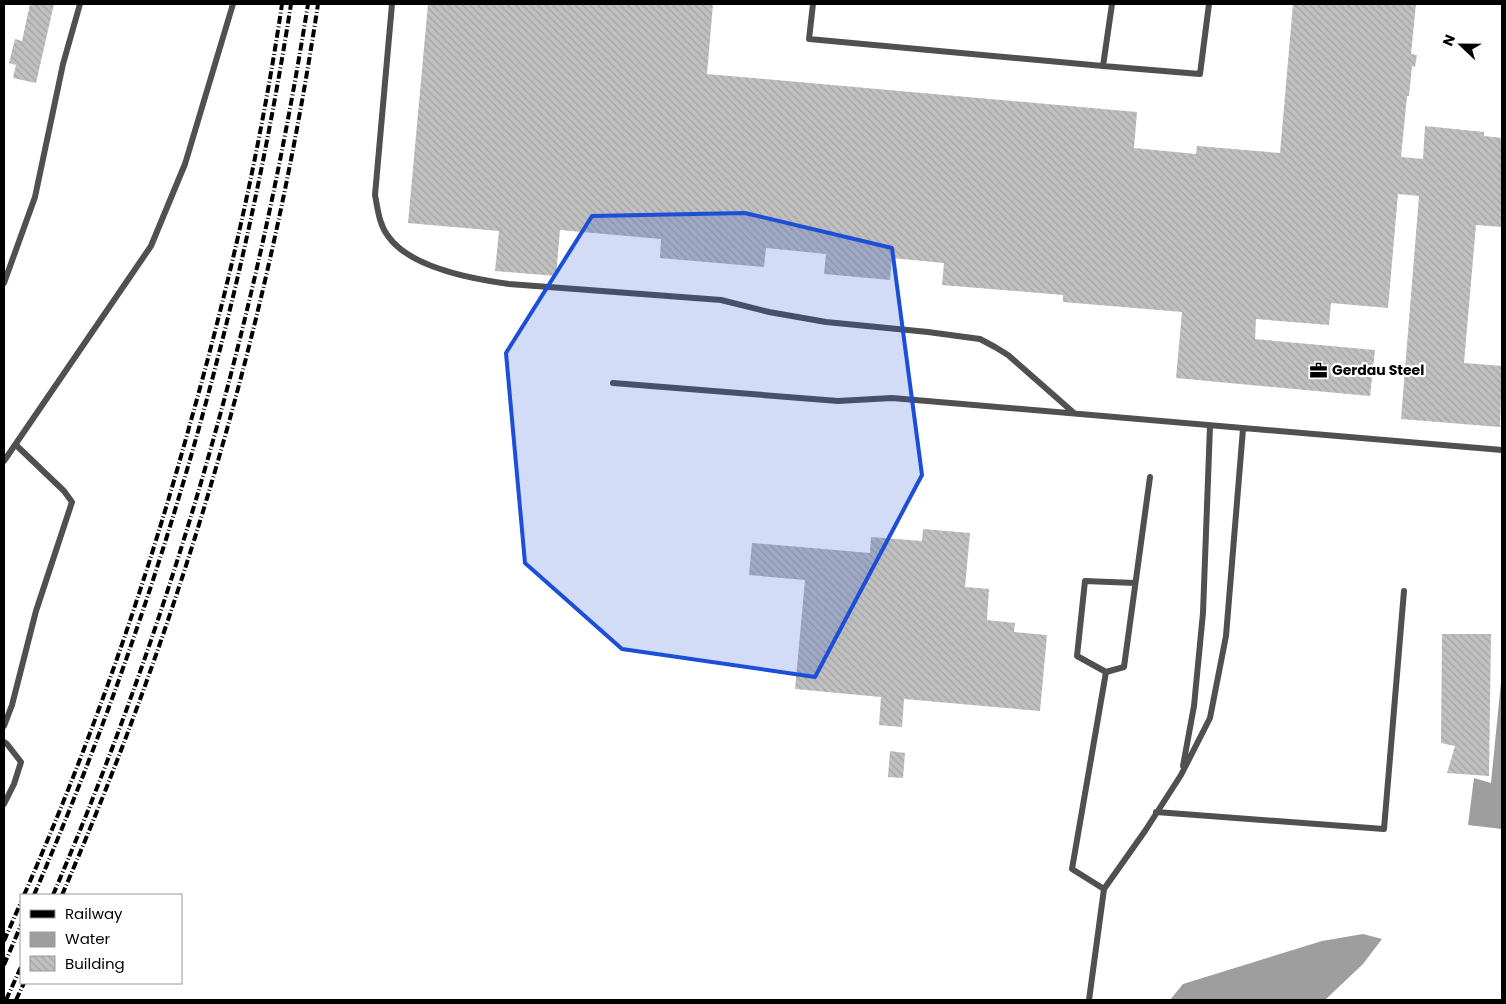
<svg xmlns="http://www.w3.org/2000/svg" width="1506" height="1004" viewBox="0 0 1506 1004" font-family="Poppins,sans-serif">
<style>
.water{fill:#9e9e9e}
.building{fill:url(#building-back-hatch)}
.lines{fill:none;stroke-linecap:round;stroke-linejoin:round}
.service{stroke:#505050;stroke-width:6}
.rail{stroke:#000;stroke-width:4;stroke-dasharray:8 2.5 1 2.5;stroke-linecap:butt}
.marked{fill:#1d4ed8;fill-opacity:0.2;stroke:#1d4ed8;stroke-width:4;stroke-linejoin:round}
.labels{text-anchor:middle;stroke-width:4.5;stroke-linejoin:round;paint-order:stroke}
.poi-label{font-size:14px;font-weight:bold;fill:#000;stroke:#fff;text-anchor:start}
</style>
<defs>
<pattern id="building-back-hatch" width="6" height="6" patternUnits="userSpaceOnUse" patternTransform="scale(1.25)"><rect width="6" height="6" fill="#c0c0c0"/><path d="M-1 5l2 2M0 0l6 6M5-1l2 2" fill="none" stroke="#a3a3a3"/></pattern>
</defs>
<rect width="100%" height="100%" fill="#fff"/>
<path class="water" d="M1502,672V829L1468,825L1474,778L1491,783Z
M1363,934L1382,939L1363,964L1325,1000H1170L1183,984L1322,941Z"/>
<path class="building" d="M30,4H54L36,83L13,78L16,65L9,63L15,39L22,41Z
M428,4H713L707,74L1137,112L1134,148L1196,154L1197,146L1280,153L1293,4H1416L1411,54L1417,55L1415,67L1412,66L1409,96H1407L1401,157L1423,159L1425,126L1484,132V136L1502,138V227L1476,225L1464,363L1502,366L1500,427L1401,419L1419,196L1398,194L1388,308L1331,303L1329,325L1256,319L1255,339L1375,350L1370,396L1176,378L1182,312L1063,302V295L942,285L944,263L892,258L890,280L824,274L826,254L766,248L764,267L660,258L661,239L560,230L556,276L495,271L499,231L408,223Z
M923,529L970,533L965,587L989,589L987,620L1015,623L1014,632L1047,635L1040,711L904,699L902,727L879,725L881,697L795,689L805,580L749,575L752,543L870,553L871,537L922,541Z
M1442,634H1491L1489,776L1447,773L1455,746L1441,743Z
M890,751L905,753L903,778L888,777Z"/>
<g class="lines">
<path class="service" d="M392,4L375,195C378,210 379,224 388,236C410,268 472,279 509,284L721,300L769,312L826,322L928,332L980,339L995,347L1008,355L1074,413
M813,4L809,39L1103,66L1112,4
M1103,66L1200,74L1209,4
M4,283L35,197L63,64L80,4
M613,383L838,401L892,398L1502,450
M4,461L151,246L185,164L233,4
M1106,672L1077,656L1085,581L1135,583
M4,726L12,705L36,611L72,502L64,491L16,445
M4,742L7,744L21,762L14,784L4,804
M1183,766L1194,706L1203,613L1210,426
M1156,812L1384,829L1404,591
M1104,889L1072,869L1106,672L1124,667L1150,477
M1089,1000L1104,889L1145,831L1181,775L1210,718L1226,636L1243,429"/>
<path class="rail" d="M24,895C91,743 146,584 190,424C229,286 261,146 282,4
M34,895C157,610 243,310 291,4
M53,895C176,608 259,312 308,4
M62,895C185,611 272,310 318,4
M4,941L21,902
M4,965L21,925
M6,1000L21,967
M16,1000L24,983"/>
</g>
<path class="marked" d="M745,213L892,248L922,475L815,677L622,649L525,563L506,353L592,216Z"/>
<defs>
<symbol id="office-bare" viewBox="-9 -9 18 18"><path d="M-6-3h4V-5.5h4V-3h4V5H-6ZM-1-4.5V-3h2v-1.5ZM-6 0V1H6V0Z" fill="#000" stroke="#fff" stroke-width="2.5" paint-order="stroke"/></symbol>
</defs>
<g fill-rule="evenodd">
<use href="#office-bare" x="1306" y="358" width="25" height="25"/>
</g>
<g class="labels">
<g class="poi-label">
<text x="1332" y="375">Gerdau Steel</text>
</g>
</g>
<rect width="1506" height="1004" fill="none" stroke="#000000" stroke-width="10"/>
<rect x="20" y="894" width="162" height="90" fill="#ffffff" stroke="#999999"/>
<rect x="30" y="910" width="25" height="8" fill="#000000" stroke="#999999"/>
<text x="65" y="919" font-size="15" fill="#000000">Railway</text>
<rect x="30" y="932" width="25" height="15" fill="#9e9e9e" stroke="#999999"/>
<text x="65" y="944" font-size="15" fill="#000000">Water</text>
<rect x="30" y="956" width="25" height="15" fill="url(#building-back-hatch)" stroke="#999999"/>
<text x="65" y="969" font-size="15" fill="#000000">Building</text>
<g transform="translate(1461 45) rotate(292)" stroke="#ffffff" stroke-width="4" paint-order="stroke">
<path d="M0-4L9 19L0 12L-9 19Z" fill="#000000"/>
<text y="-8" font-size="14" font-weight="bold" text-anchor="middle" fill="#000000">N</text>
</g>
</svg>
